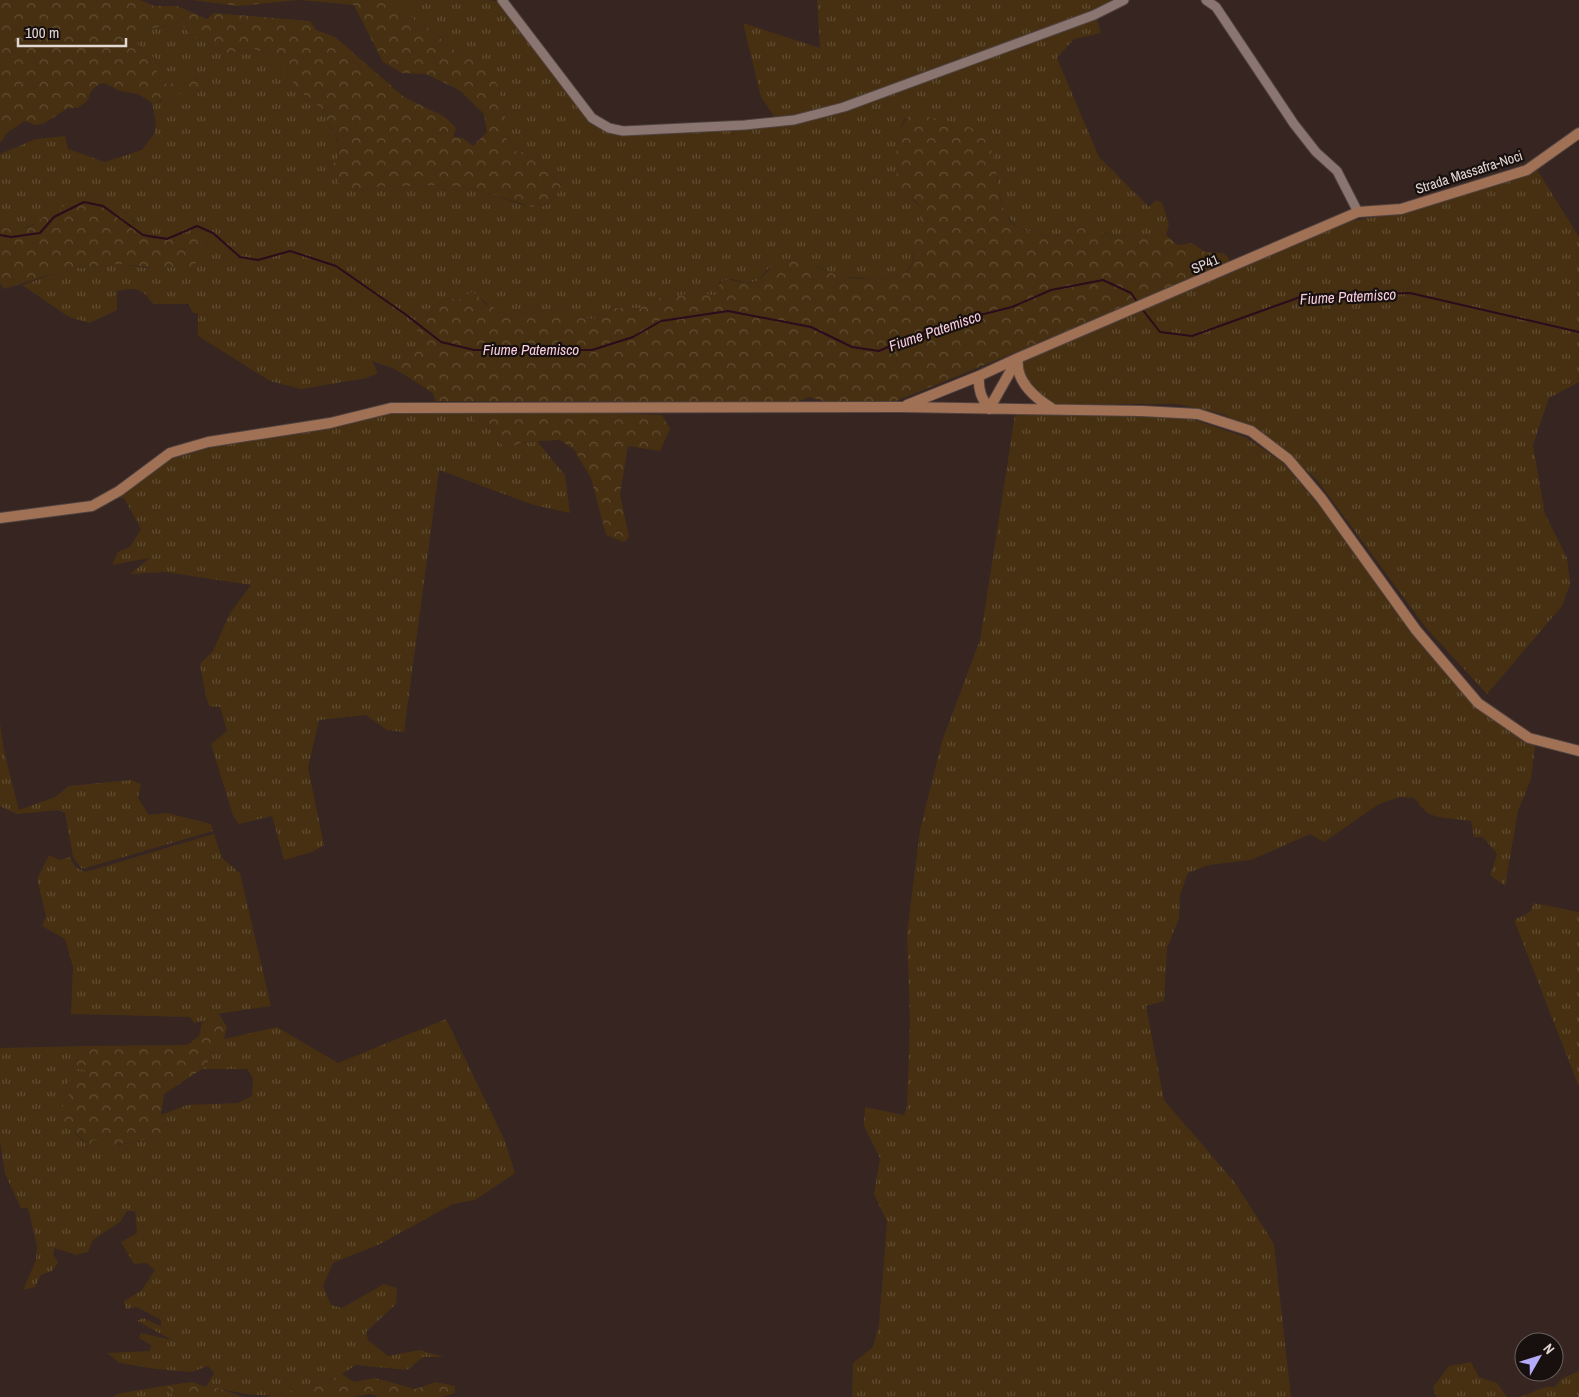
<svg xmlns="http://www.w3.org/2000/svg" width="1579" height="1397" viewBox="0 0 1579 1397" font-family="'Archivo Narrow',sans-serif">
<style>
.grass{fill:url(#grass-tufts)}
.forest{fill:url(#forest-crowns)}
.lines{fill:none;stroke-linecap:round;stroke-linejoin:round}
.stream{stroke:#2c0b1c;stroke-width:2}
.minor-casing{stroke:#50423f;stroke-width:11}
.major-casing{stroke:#50423f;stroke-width:12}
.minor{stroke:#8a7570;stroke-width:9}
.major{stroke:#a17156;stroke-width:10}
.labels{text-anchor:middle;stroke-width:4.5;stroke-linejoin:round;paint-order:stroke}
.street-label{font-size:14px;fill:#e3d7d4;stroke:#18100e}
.water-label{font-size:15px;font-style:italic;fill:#f8cddf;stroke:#18100e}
</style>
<defs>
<pattern id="grass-tufts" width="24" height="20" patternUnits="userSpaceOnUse" patternTransform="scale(1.25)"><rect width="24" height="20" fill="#463011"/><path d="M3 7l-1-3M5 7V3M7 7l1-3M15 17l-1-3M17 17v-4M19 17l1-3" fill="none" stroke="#614d33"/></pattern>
<pattern id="forest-crowns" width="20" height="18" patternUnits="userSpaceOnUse" patternTransform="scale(1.25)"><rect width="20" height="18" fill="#463011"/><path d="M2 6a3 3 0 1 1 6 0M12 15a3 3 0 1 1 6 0" fill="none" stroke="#614d33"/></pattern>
</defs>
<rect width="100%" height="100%" fill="#362521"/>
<path class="grass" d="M396,0H485L508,2L593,115L617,130L812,117L1096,16L1101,33L1074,39L1057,58L1099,157L1149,207L1156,200L1162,203L1169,224L1166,235L1149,238L1130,235L1111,237L1102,231L1083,227L1066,234L1050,237L1018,228L1004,212L998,187V179L991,153L988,145L979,133L968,127L942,120L905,118L902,124L897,147L896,177L907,195L921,207L923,215L914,233V250L912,264L903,275L895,277L872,279L839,276L815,266L788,260L780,262L768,269L757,281L746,283L732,279L720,282L717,288L722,295H711L698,292L673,297L660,298L640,308H614L603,317L593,319L576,317L565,311L557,310L521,314L513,319L506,314L498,312L472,292L460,299L445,298L423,319L416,321L419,344L412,352L396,364L395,369L372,361L378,373L367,378L301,389L270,381L198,336V314L192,312L189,304H153C142,288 136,287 117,291V310L90,323L69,317L22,285L67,269L121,264L146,268L199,260L210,235L185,234L157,238L146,237L142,236L136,229L134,221L125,213L113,211L83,199L70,201L53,215L45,217L39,222L18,230H10L0,226V154L36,139L65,136L68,149L105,162L142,150L154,134L156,124L152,102L154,104L183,92L194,95L199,91L198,79L188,75L170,84L161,83L157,74V60C152,56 145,53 141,48C126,33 151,28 161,27C169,26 173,22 181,24L192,36L228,53L256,49L269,55L308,99L327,112V122L340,145L338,158L330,167L339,183L357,190L377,187L444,185L479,190L522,205L541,206L545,205L553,200L562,185L548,172L542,161L529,153L515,151L505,137L506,121L498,86L463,55L451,48L427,27L414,20Z
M817,0H1119L1102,9L908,85L811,114L777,120L761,97L743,23L820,48Z
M1536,168L1579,237V382L1549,398L1533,445L1545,514L1567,558L1570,584L1562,606L1487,694L1427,629L1317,480L1268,437L1223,414L1178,404H1055L1041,399L1019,370L1025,358L1347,222L1421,208Z
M475,409L474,420L487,423L497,429C498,438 499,445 508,449L519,443L537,441L565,475L570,513L534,505L439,470L404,732L387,730L366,715L319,720L308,768L324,845L312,852L284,860L272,816L239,824L233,815L211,744L227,731L220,707L209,706L206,697L200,664L213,651L230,613L251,585L165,572L130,574L150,558L112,565L118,552L130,547L141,529L124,498H116L166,460L218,446L365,414Z
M1015,415H1155L1195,420L1247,438L1282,462L1339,529L1452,679L1536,739L1531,779L1518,811L1505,886L1490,875L1497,854L1483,837H1474L1471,821L1438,817L1427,813L1414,798L1400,797L1379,804L1324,842L1310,834L1251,860L1209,865L1188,873L1180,895L1179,918L1167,948L1164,1001L1146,1006L1164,1100L1236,1184L1274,1244L1291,1397H852L853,1363L873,1347L879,1324L887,1222L874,1194L880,1158L864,1126L865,1107L904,1115L907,1106L910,1023L907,933L920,830L942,741L980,640Z
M0,723L4,751L19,810L55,797L69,786L131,780L141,784L138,798L149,815L167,813L211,824L213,831L82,869L73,857L65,813L58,810L17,814L0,806Z
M214,834L222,858L240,873L271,1006L216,1014L213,1019L194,1023L190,1017L71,1014L73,967L65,939L42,926L46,916L37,879L49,855L60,860L70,857L75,867L85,872Z
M1534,903L1579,912V1087L1514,920L1530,912Z
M446,1019L505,1141L515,1173L475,1200L453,1204L380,1244L333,1263L323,1286L331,1305L342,1308L384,1284L397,1288L396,1304L366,1332L368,1340L388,1356L420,1350L444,1357H423L407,1370L356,1365L342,1374H338L336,1377L319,1383L308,1390L271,1395C249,1397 228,1389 206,1387L214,1373L208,1366L192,1372L156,1369L120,1363L107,1353L150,1351L151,1345L139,1338L141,1333L172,1340L137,1321L143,1318L161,1326V1320L137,1307L126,1309L124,1301L141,1291L155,1270L146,1263L134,1264L121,1242L137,1233L135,1211H127L120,1222L93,1240L88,1252L76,1255L55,1248L53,1254L58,1263L52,1271L41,1275L35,1287L23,1290L36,1260L37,1246L28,1208H21L5,1174L0,1141V1048L84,1046L72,1068L91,1071L89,1075C83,1081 75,1076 67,1083L66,1089L69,1096L62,1108C69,1126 73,1134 89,1146L93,1140H98L108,1148C123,1142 141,1144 155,1136C160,1134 164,1130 169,1127L161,1115L187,1105L238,1103L252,1096L253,1078L247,1069H202L209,1060L212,1053L218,1049L224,1039L277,1027L338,1063Z
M1471,1362L1479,1377L1497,1383L1507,1397H1436L1433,1387L1449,1366Z
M1579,1371V1397H1516C1531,1396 1539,1385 1555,1387L1561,1379Z
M162,1386L169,1388L171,1393L176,1397H114L117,1394Z"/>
<path class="forest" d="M0,0H140L154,6H177L207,19L214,13L310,21L316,30L335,37L404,97L445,117L456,128L453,137L463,138L473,146L487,132L484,114L459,90L426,74L402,73L383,62L354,5L299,0L238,6L192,0H396L414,20L427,27L451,48L485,67L498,86L506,121L505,137L515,151L529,153L542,161L548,172L562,186L553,200L541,206L532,207L479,190L444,185L377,187L357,190L352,189L339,183L330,167L338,158L340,148L338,140L327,122V112L308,99L269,55L255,49L228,53L192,36L183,26L178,23L145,30L136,38V41L140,48L157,60V74L161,83L170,84L187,75C194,76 198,79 201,85L197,94L188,96L183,92L168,100H160L156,104H154L138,94L120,91L104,83L99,84L93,89L90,93L88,100L78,108H68L43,124L35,125L25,121L8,132L0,143Z
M911,115H917C933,118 960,122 973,129C1010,148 985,208 1019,228C1023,231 1028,231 1033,232C1039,234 1045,237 1052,237C1065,236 1084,223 1096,227C1101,229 1105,235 1111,237L1130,235L1149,238L1166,235L1178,245L1192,243L1205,252L1223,253L1229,258V265L896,401L827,402L809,397L797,402L435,401L433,393L395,369L396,364L412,352L419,344L416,321L423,319L445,298L460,299L472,292L477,295L485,304L493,307L498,312L508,314L513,319L521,314L557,310L565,311L576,317L593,319L603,317L614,308H640L660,298L673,297L698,292L711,295H722L717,288L723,280C734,278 746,287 756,281C768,275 771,261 787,260C804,259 821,270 837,275C854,280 898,283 910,268C917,257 912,246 914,234C915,225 924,221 922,210C919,199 903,196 899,186C893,172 895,123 911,115Z
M82,199C93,201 101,208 111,211C116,212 122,211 126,214C139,224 134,236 153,239L185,234L202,233L210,234L199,260L191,267L155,268L121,264L68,269L4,289L0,283V226C14,233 33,229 43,217L53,215L70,201Z
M475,409L662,415L670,429L660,451L628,446L620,494L629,537L624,542L606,535L591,478L574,450L560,440L522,442L508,449C499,445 498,437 497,429L487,423H478L474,420Z
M216,1014H219L227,1027L224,1039L218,1049L212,1053L209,1060L202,1069L164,1094L161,1115L169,1127L170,1134L130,1143L119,1144L111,1149C103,1147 101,1140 93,1140L89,1146L75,1132L60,1122V1112L69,1096L66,1089L67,1083C73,1075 83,1081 89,1075L90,1071L72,1068L84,1046L187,1045L199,1036L202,1022L213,1019L212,1016Z
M337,1374H342L354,1382L375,1378L415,1389L436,1382L455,1386V1393L442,1397H379L370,1394L354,1397H265L271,1395L308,1390L319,1383L336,1377Z
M192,1382L206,1387L218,1388L243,1397H176L171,1393L169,1388L162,1386Z"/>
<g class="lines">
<path class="stream" d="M0,235L11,237L40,233L54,217L84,202L103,206L143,235L167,239L197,226L213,233L240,257L258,260L290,251L336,266L405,314L441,342L474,350H592L633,337L661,321L728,311L811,327L852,347L879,351L910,337L956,321L1012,307L1051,290L1103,280L1131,293L1138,303
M1142,309L1160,332L1192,336L1303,296L1410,293L1579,332"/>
<defs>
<path id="minor" d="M502,0L592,118L609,128L623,131L745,125L794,120L844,107L1094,15L1124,0
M1206,0L1216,7L1294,124L1316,152L1337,171L1358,212"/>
<path id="major" d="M1018,359C1015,382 1035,398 1053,409
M979,376C978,390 981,397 989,409L1018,358
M907,405L979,376L1018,358L1358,212L1401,209L1527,170L1579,133
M0,518L92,506L119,491L170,453L208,442L330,423L391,408L901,407L1142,411L1198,414L1251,431L1288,459L1321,498L1416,630L1478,703L1529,738L1579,751"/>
</defs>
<use href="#minor" class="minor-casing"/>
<use href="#major" class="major-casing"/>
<use href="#minor" class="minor"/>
<use href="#major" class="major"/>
</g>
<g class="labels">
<g class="street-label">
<text transform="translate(1469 172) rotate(-18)" y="5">Strada Massafra-Noci</text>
<text transform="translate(1205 264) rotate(-23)" y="5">SP41</text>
</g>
<g class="water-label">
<text transform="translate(1348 297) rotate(-3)" y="5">Fiume Patemisco</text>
<text transform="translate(935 331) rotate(-19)" y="5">Fiume Patemisco</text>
<text x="531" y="355">Fiume Patemisco</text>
</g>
</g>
<g transform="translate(1539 1357) rotate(51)"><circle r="24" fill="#18100e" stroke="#69605d"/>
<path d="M0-4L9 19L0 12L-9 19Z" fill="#b5acf9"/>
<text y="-8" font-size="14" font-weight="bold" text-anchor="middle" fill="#e3d7d4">N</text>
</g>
<path d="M18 38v8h108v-8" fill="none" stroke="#e3d7d4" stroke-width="2.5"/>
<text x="25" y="38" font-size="15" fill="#e3d7d4" stroke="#18100e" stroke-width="4" paint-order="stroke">100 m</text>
</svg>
